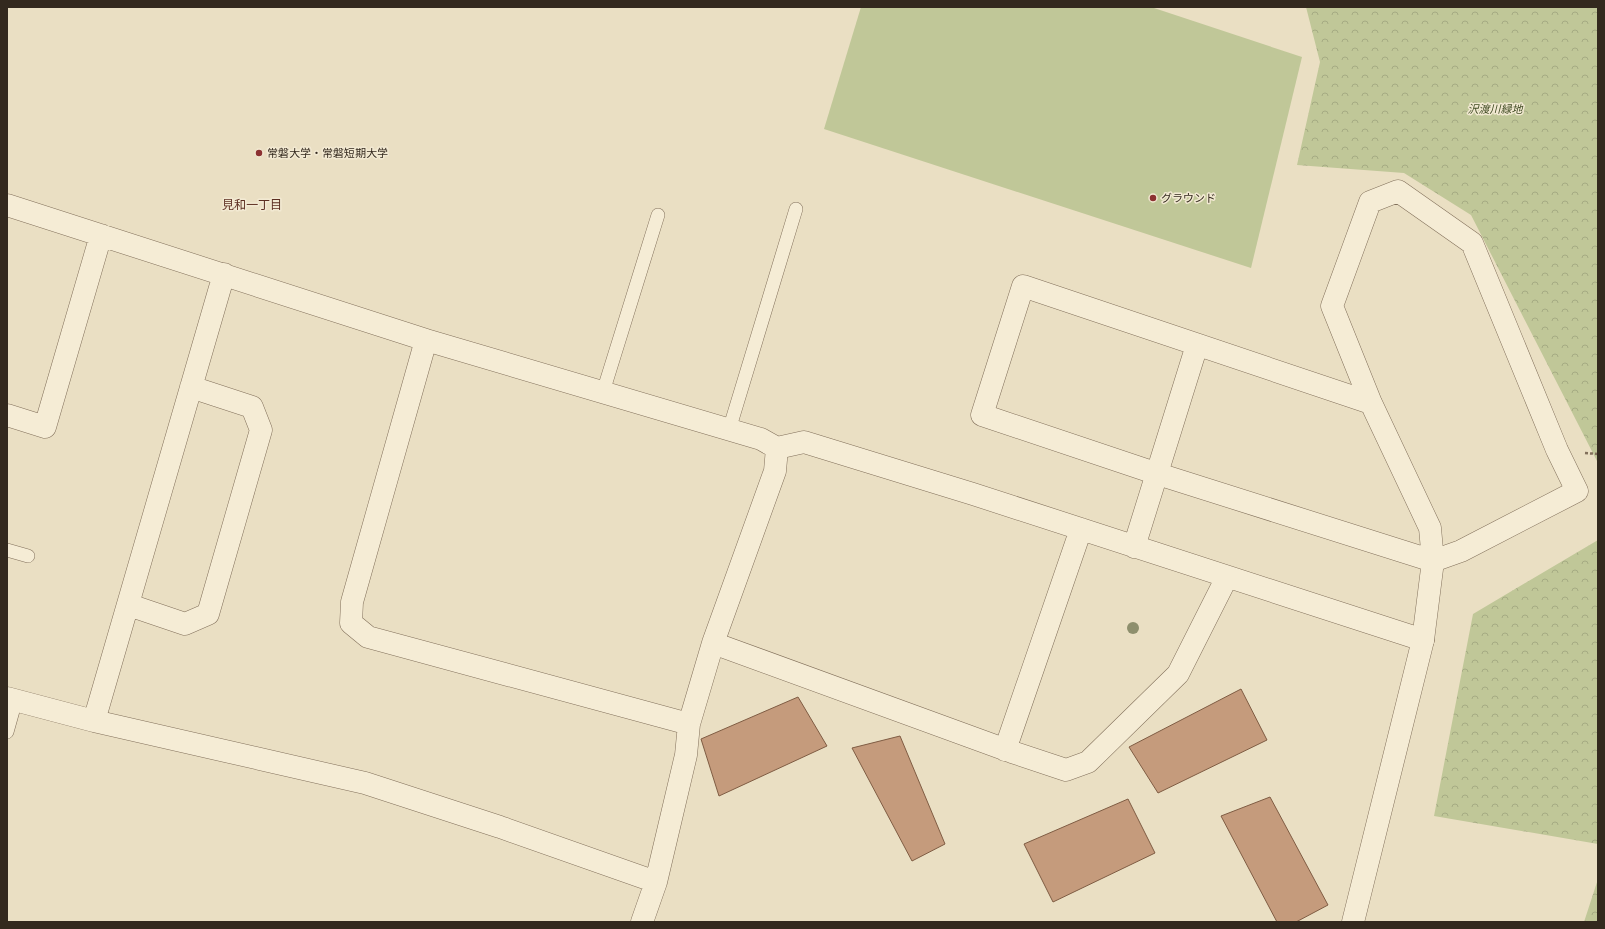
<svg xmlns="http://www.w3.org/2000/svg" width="1605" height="929" viewBox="0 0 1605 929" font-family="Georgia,'Noto Sans JP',serif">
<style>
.park{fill:url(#park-crowns)}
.garden{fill:#c0c798}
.building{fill:#c59b7c;stroke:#7f5c43}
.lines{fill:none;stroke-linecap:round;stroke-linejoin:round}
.service-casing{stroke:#82705b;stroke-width:14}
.minor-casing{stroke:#82705b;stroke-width:23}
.tertiary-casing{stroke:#82705b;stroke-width:23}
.path{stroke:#82705b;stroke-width:2.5;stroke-dasharray:3 2;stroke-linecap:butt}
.service{stroke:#f5ecd5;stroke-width:13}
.minor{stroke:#f5ecd5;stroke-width:22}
.tertiary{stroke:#f5ecd5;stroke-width:22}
.tree{fill:#8e8f6d}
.poi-dot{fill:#8c3131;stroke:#f2e9d2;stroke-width:1.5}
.labels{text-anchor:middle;stroke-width:3;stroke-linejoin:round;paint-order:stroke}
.park-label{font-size:11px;font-style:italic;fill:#434e26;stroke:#f2e9d2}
.poi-label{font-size:11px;fill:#33291e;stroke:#f2e9d2;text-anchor:start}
.neighbourhood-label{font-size:12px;fill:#5c2e21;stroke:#f2e9d2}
</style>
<defs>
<pattern id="park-crowns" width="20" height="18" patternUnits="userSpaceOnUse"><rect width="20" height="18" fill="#c0c798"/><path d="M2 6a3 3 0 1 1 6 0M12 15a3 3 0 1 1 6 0" fill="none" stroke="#a5ab83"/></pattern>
</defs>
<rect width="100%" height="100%" fill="#eadfc3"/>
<path class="park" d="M1306,7H1598V463L1471,215L1404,173L1297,165L1320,62Z
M1598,540V844L1434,816L1473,614Z
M1598,879V922H1584Z"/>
<path class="garden" d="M861,7H1151L1302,57L1251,268L824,129Z"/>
<path class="building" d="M1241,689L1267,740L1158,793L1129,747Z
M798,697L827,746L719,796L701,739Z
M900,736L945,844L912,861L852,748Z
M1270,797L1328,905L1296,922H1277L1221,816Z
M1128,799L1155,853L1053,902L1024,844Z"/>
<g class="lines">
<defs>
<path id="service" d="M603,392L658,215
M729,430L796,209
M7,550L28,556
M7,732L16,700"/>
<path id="minor" d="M7,205L426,340L761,439L777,448L775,471L713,643L689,724L686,755L656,882L642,922
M426,340L352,602L351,623L368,637L689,724
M7,415L45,427L101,235
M777,448L804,442L973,494L1423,640L1433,561L1430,528L1371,403L1332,306L1370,202L1398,191L1472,243L1557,450L1577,491L1461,551L1433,561L1158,474L982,415L1023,286L1371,403
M1134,547L1197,345
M129,605L185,624L208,614L261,430L252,407L191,387
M713,643L1012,752L1066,770L1088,762L1178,674L1227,577
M7,698L94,721L365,783L500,827L656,882
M94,721L224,274
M1005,750L1081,529"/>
<path id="tertiary" d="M1353,922L1423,640"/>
</defs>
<use href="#service" class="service-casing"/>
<use href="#minor" class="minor-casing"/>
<use href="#tertiary" class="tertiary-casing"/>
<path class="path" d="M1585,453L1598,454"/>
<use href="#service" class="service"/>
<use href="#minor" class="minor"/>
<use href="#tertiary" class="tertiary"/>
</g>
<circle class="tree" cx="1133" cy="628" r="6"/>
<g class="poi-dot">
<circle cx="259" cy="153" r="4"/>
<circle cx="1153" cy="198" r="4"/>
</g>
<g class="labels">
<g class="park-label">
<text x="1495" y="113">沢渡川緑地</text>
</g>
<g class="poi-label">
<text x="267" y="157">常磐大学・常磐短期大学</text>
<text x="1161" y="202">グラウンド</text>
</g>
<g class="neighbourhood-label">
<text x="252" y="209">見和一丁目</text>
</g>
</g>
<rect width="1605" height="929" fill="none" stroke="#33291e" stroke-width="16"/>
</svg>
